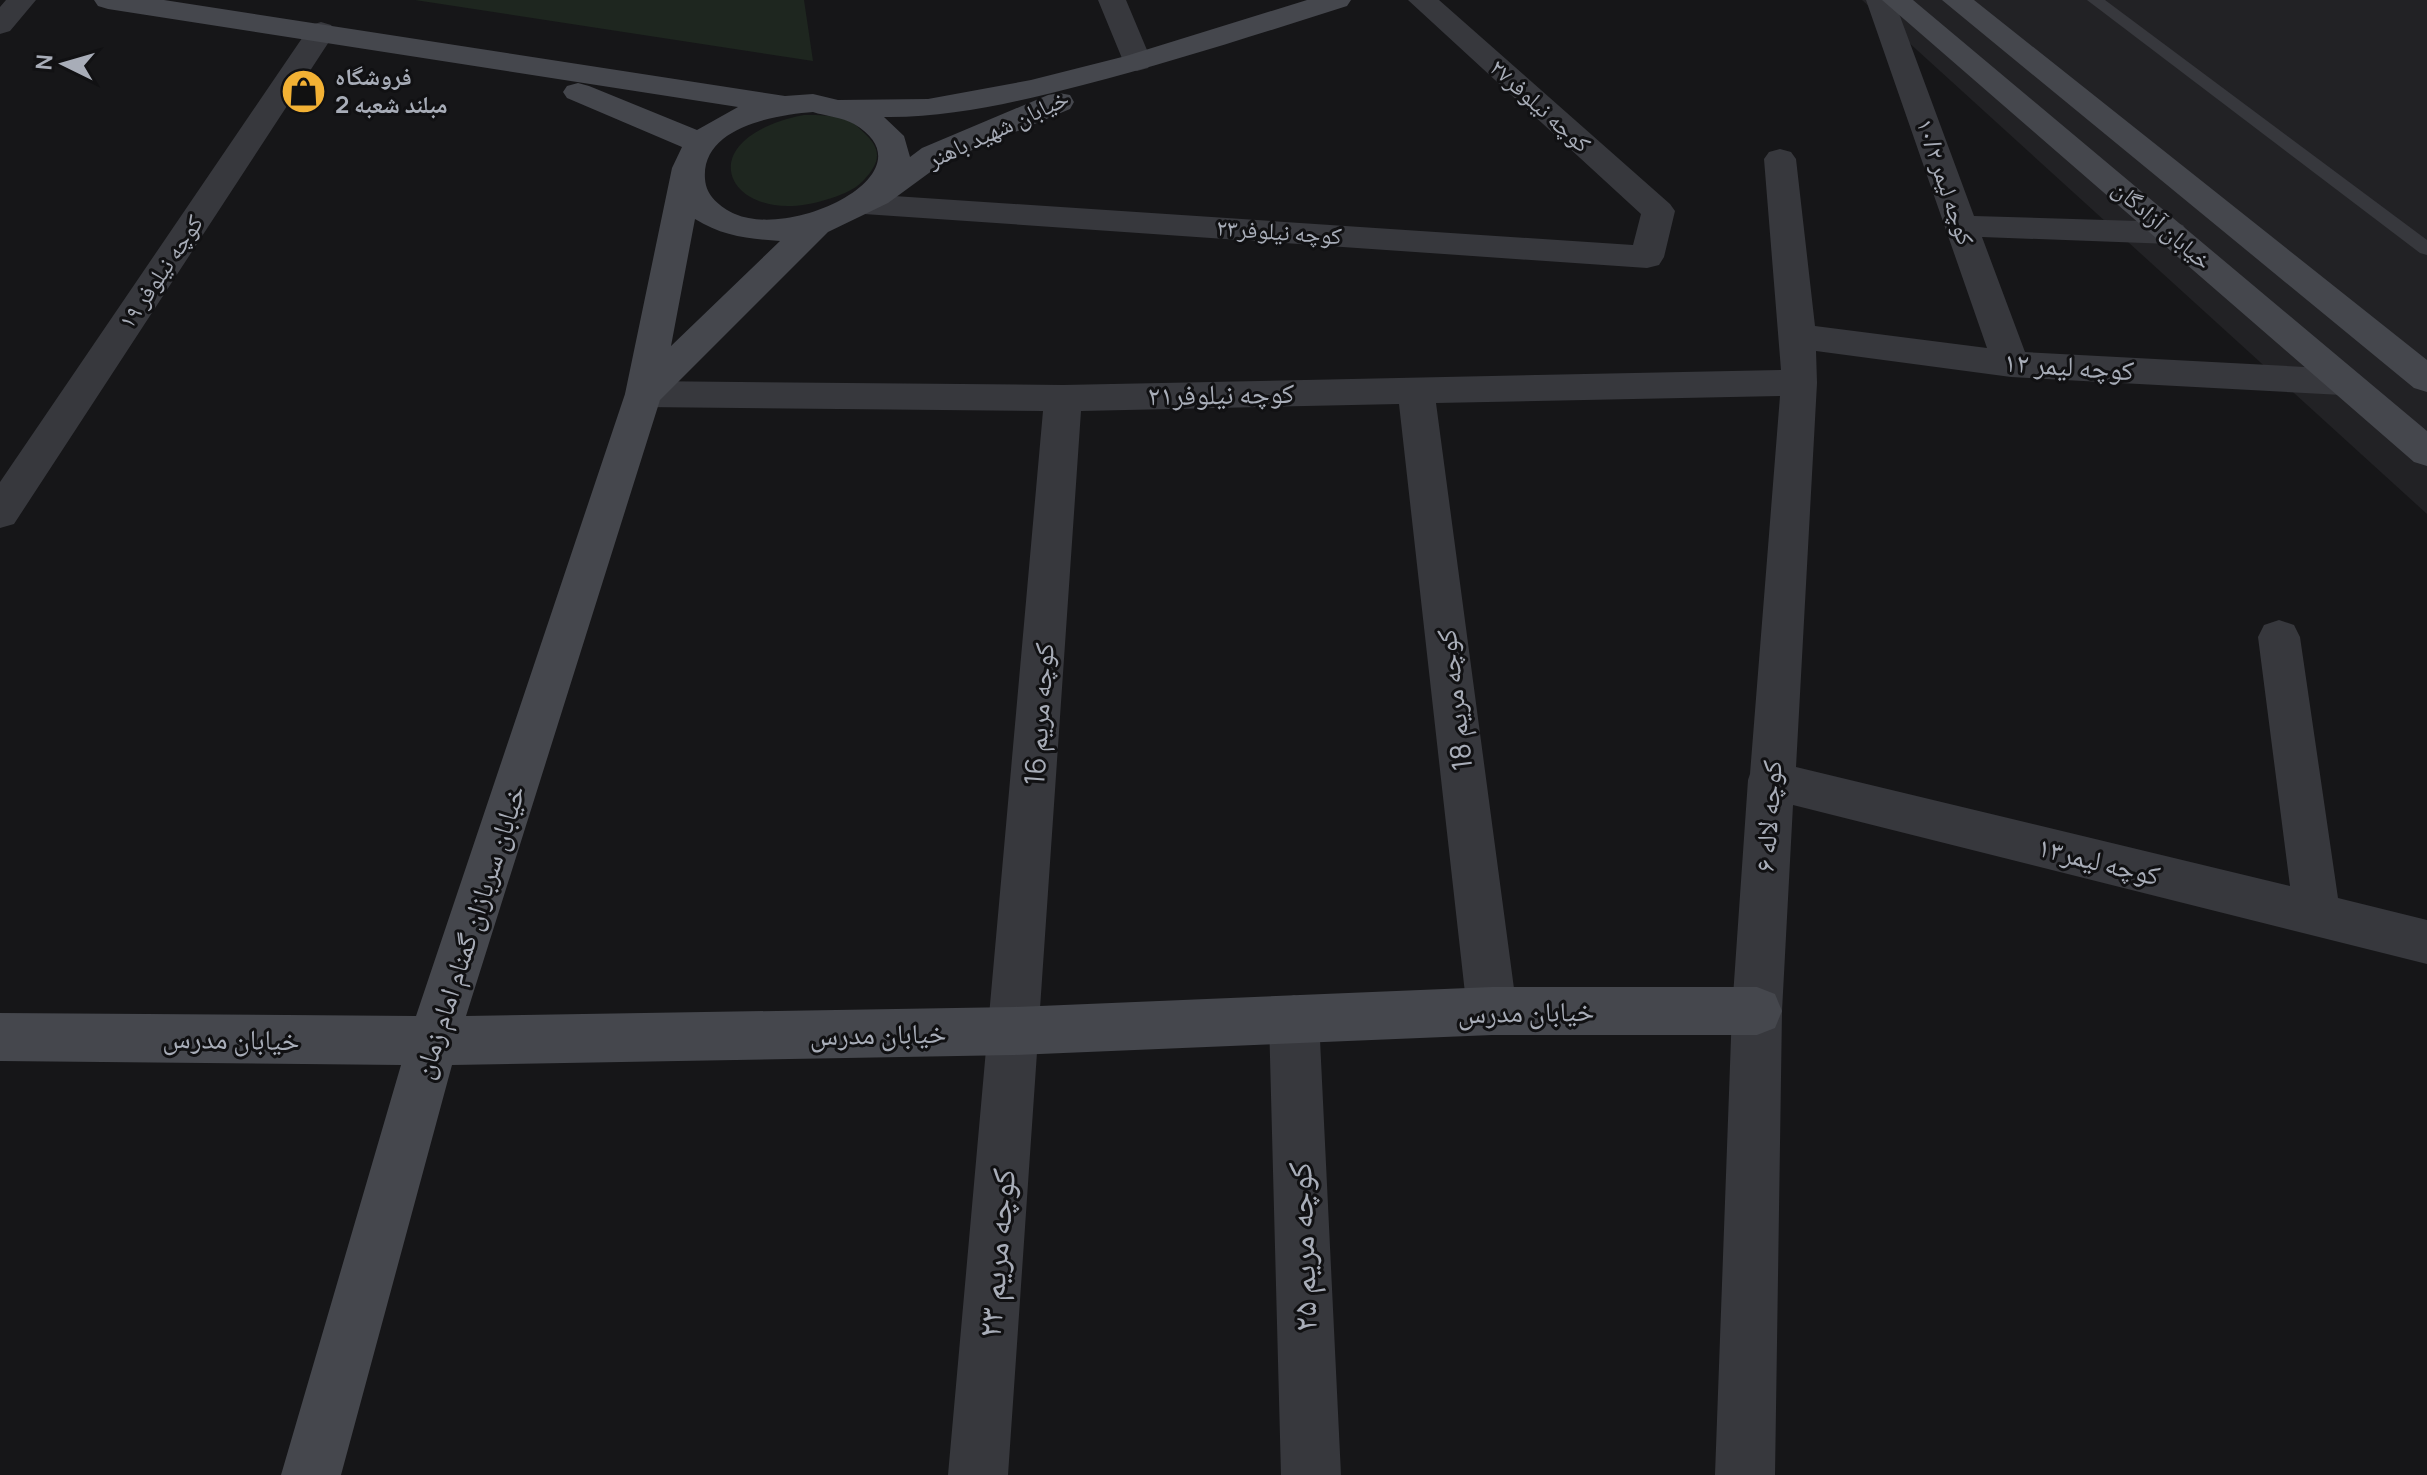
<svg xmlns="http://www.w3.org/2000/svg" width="2427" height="1475" viewBox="0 0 2427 1475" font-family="Manrope,'Noto Naskh Arabic',sans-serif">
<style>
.built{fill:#222225}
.green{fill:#1e261f}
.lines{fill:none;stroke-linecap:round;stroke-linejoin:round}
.lane{fill:#37383d;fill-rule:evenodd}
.street{fill:#37383d;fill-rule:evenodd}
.secondary{fill:#45474d;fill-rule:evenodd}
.labels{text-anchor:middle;stroke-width:6;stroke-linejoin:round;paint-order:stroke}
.far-poi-label{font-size:24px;font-weight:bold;fill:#a8adb8;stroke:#111113;text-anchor:start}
.far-street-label{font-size:24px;fill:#a8adb8;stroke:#111113}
.street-label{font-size:28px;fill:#a8adb8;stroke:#111113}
.near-street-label{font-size:34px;fill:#a8adb8;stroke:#111113}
</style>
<rect width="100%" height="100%" fill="#161618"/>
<path class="built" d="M1862,0H2427V514Z"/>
<path class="green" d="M416,0H804L813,61L415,0Z
M804,115C819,115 833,115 847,120C853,122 857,126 861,130C882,148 882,161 863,181C853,191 839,196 825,200C729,230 682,139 804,115Z"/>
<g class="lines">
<path class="lane" d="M2087,0H2105L2427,240V255L2420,253Z"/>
<path class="street" d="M6,0H36L10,31L0,34V7Z
M1098,0H1126L1152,62L1148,68L1137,71L1126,68Z
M1408,0H1439L1670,204L1675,211L1664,257L1659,265L1647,268L864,214L852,211L848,204L852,197L864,194L1633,245L1641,214Z
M1866,0H1894L1974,216L2171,222L2183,225L2188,233L2183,241L2171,244L1982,237L2025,352L2342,369L2355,373L2360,382L2355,391L2342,395L2011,377L1816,351L1817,383L1796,767L2290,886L2258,637L2264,625L2279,620L2294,625L2300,637L2338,898L2427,920V964L1793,805L1782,1011L1775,1475H1715L1732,1011L1748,780L1750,774L1780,396L1436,403L1517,1011L1510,1028L1492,1035L1474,1028L1467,1011L1399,404L1081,411L1008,1475H948L1043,411L643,407L630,403L625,394L630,385L643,381L1063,385L1781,370L1764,159L1769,152L1780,149L1791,152L1796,159L1815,326L1987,348Z
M321,22L331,25L336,31L14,524L0,528V482L311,25Z
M1294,995L1312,1002L1319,1019L1341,1475H1281L1269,1019L1276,1002Z"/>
<path class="secondary" d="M94,0H164L785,96L813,94L838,100L928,99L1031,80L1126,56L1307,0H1351L1347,6C1259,34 1172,62 1083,85C1017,102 951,118 884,117L904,136L910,157L922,148L1048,95L1059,93L1070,95L1074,102L1070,109L944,162L888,203L828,232L660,400L466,1016L1014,1007L1492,987H1757L1775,994L1782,1011L1775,1028L1757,1035H1492L1014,1055L452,1065L341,1475H281L401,1065L0,1061V1013L416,1016L625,394L672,168L682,147L567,98L563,92L567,86L578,83L589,86L697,130L738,107L108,9L98,6ZM813,112C825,116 842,117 854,124C934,171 795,240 735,214C720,207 706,196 705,179C701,127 775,115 813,112ZM695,219C722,236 749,239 780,241L671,346Z
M1882,0H1913L2427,431V466L2414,462Z
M1942,0H1974L2427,360V392L2414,388Z"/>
</g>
<defs>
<symbol id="shop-disc" viewBox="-11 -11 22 22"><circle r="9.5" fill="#f2b134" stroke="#111113"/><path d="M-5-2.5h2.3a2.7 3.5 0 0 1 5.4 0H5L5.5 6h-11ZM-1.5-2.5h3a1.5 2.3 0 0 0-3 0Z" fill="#111"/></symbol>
</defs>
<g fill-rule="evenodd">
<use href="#shop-disc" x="278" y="66" width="51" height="51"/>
</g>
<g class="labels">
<g class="far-poi-label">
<text x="335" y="85">فروشگاه<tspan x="335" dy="28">مبلند شعبه 2</tspan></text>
</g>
<g class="far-street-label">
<text transform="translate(1540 106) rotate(42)" y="8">کوچه نیلوفر۲۷</text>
<text transform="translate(998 129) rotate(-25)" y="8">خیابان شهید باهنر</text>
<text transform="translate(1945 182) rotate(71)" y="8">کوچه لیمر ۱۰/۲</text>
<text transform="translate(2162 225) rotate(41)" y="8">خیابان آزادگان</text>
<text transform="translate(1279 232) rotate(4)" y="8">کوچه نیلوفر۲۳</text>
<text transform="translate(161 272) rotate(-56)" y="8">کوچه نیلوفر ۱۹</text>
</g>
<g class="street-label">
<text transform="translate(2069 366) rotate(4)" y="10">کوچه لیمر ۱۲</text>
<text transform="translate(1221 394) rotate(-1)" y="10">کوچه نیلوفر۲۱</text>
<text transform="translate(1454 700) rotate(-97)" y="10">کوچه مریم 18</text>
<text transform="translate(1039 714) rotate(-86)" y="10">کوچه مریم 16</text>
<text transform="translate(1768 816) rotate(-86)" y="10">کوچه لاله ۶</text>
<text transform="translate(2099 861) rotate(14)" y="10">کوچه لیمر۱۳</text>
<text transform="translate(469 932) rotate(-72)" y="10">خیابان سربازان گمنام امام زمان</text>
<text transform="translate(1526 1012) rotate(-1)" y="10">خیابان مدرس</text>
<text transform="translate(878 1034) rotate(-1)" y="10">خیابان مدرس</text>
<text transform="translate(231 1039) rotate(1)" y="10">خیابان مدرس</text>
</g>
<g class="near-street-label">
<text transform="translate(1302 1247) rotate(-92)" y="12">کوچه مریم ۲۵</text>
<text transform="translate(996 1253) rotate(-85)" y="12">کوچه مریم ۲۳</text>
</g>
</g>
<g transform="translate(64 64) rotate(275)" stroke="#111113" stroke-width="6" paint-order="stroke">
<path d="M0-6L14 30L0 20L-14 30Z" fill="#a8adb8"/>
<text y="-12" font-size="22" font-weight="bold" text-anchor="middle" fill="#a8adb8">N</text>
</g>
</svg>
